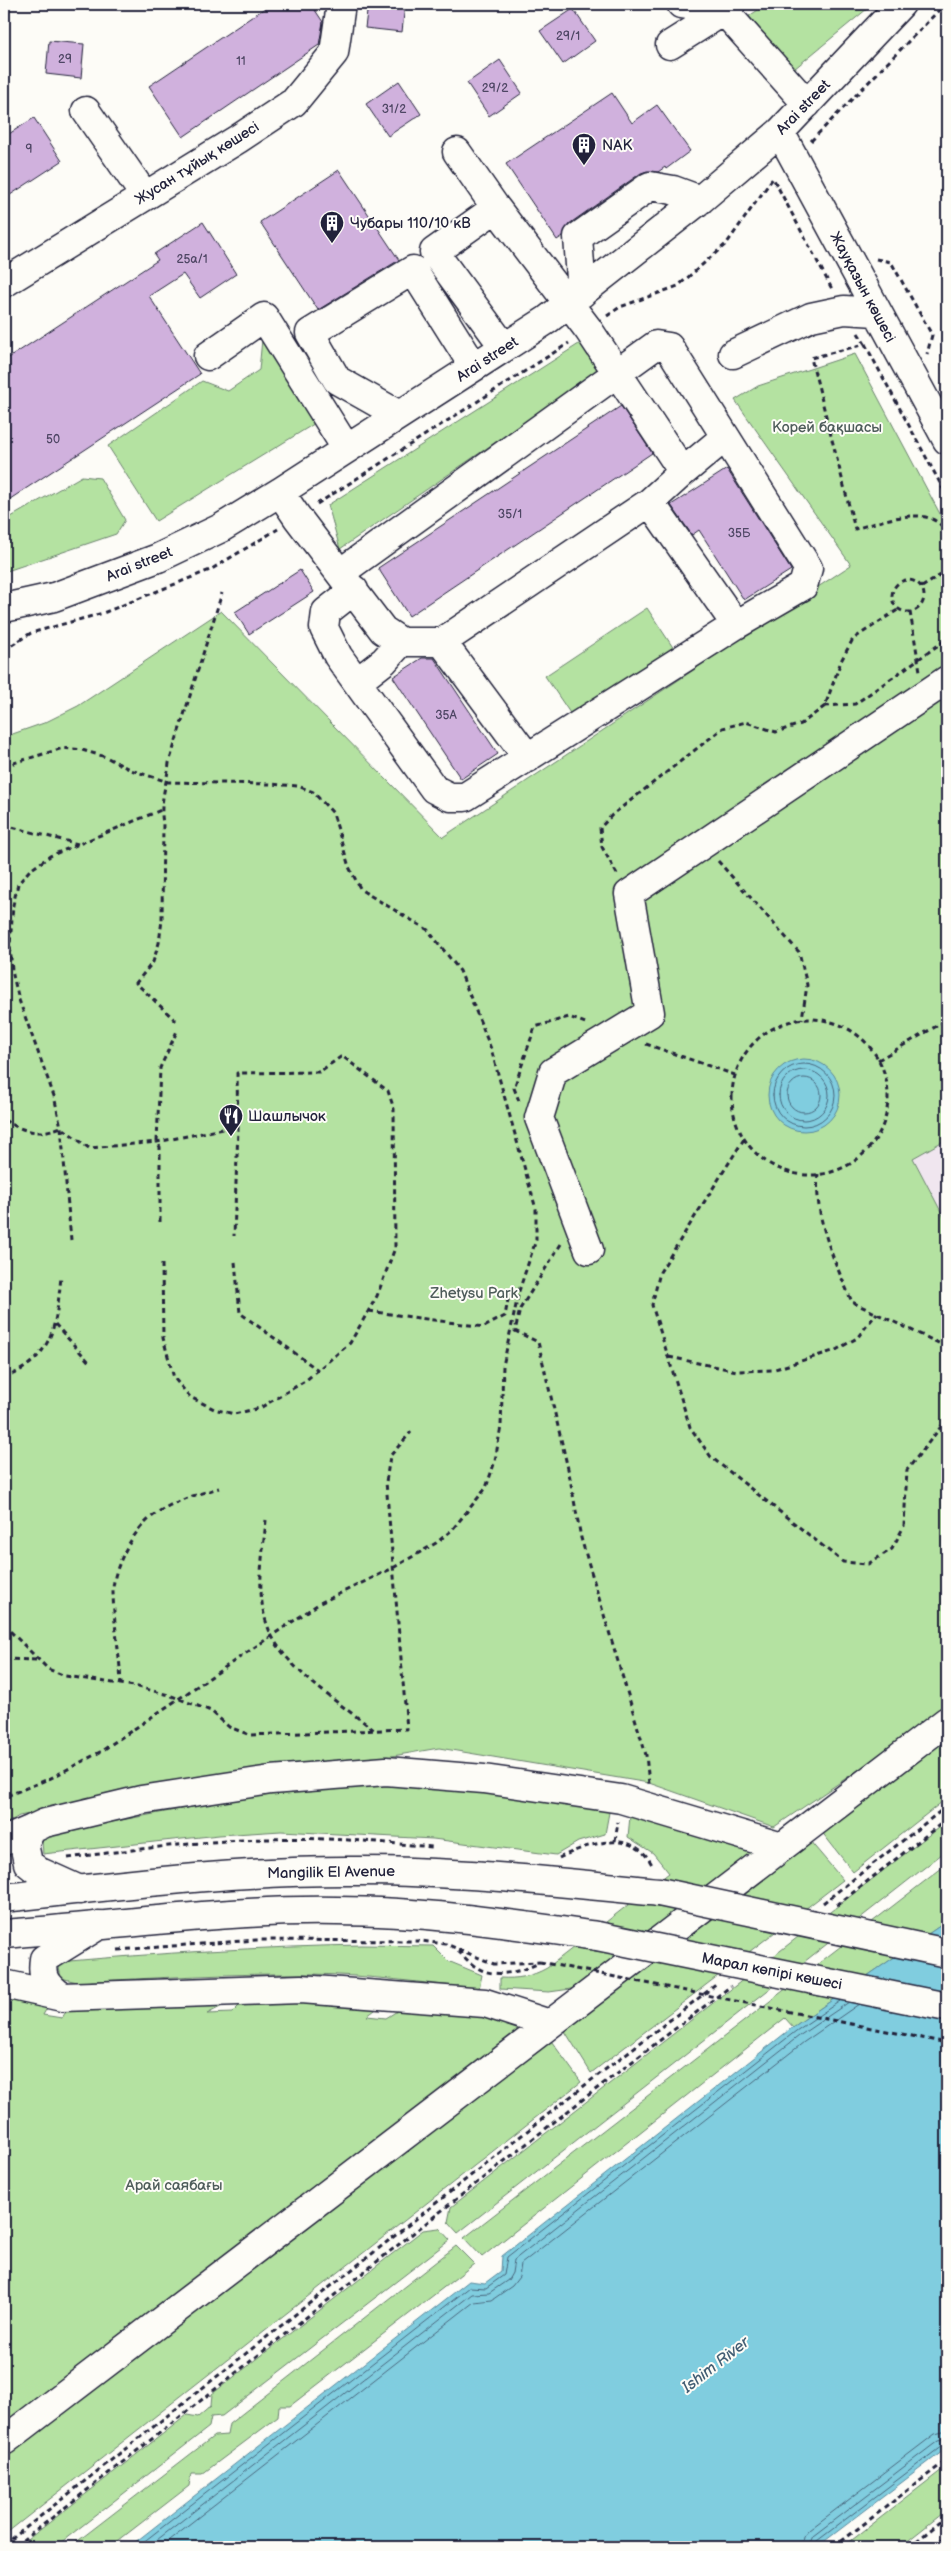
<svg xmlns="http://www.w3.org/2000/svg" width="951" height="2551" viewBox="0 0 951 2551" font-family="'Balsamiq Sans',sans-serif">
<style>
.built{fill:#f0e6ef}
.green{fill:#b4e2a1;stroke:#6b826e}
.water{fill:#80cddf;stroke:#5a899d}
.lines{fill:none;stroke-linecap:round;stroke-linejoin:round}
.shore{stroke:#48667d;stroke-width:1}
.building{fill:#d0b1dd;stroke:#22223b}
.minor-casing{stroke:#22223b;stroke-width:31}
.major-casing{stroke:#22223b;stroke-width:31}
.path{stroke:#22223b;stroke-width:3;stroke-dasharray:5 4;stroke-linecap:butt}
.minor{stroke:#fdfcf7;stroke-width:28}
.major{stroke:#fdfcf7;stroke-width:28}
.major-bridge-casing{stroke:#22223b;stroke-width:31;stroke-linecap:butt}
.path-bridge{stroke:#22223b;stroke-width:3;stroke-dasharray:5 4;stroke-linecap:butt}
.major-bridge{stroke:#fdfcf7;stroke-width:28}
.labels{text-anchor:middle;stroke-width:4;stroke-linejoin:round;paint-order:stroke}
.number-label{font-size:12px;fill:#4e4664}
.street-label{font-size:15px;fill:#22223b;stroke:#fdfcf7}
.poi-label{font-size:15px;fill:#22223b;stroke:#fdfcf7;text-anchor:start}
.park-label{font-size:15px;fill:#4e5c5a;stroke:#fdfcf7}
.water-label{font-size:16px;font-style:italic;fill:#435e74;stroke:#fdfcf7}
</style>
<rect width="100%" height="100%" fill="#fdfcf7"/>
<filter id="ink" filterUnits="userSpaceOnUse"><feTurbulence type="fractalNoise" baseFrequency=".02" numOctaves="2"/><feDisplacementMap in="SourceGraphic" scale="10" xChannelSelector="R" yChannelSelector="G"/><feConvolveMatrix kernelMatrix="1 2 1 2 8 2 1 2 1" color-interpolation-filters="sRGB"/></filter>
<g filter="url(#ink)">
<path class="built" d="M947,1139V1223L913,1158Z"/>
<path class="green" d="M767,4H873L794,69L749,16Z
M263,329L317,422L156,521L108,446L202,381L228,391L259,370Z
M582,342L602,369L340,549L328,505Z
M855,354L947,527V1139L913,1158L947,1223V1706L904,1739L774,1827L649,1783L439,1748L369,1760L252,1771L19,1816L4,1825V737L44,723L78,706L221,611L443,837L851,565L735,400L758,386Z
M82,476L100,478L125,520L116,534L4,572V521Z
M647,608L678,655L576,722L545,676Z
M947,1734V1798L853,1872L821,1831Z
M346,1786H448L610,1807L605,1834L578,1842L556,1855L433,1839L281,1831L219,1835L43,1854L42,1841L52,1833L272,1792Z
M630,1816L750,1846L754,1851L753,1858L578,1988L549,1992L500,1989V1978C517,1979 531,1977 547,1968L669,1873L653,1853L628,1837Z
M947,1821V1850L458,2233L448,2222L451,2207Z
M809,1840L843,1880L591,2073L563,2028Z
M947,1864V1921L793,2027L785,2018L482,2257L464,2238Z
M361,1945L433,1946L448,1961L482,1975L479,1989C424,1983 368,1975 312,1974C234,1973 155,1978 77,1982L61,1978L58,1962C159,1953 260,1947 361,1945Z
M4,1999L47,2008L43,2015L62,2018L69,2007L226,2004L207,2014L232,2013L245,2000L383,2004L367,2016L386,2018L407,2005L517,2020L549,2038L581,2082L4,2535Z
M439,2228L450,2240L222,2416L211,2417L209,2427L55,2547H18L187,2415L198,2417L211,2406L212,2394L423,2230Z
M456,2246L474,2264L290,2406H279L278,2417L202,2474H191L189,2486L110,2547H70L214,2436L227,2435L229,2424Z
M947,2466V2510L900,2547H843Z"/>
<path class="water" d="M768 1095a36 36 0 1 1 72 0a36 36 0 1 1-72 0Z
M947,1921V2448L817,2547H129L469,2281L485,2283L501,2271L502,2256L793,2027Z"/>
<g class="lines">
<path class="shore" d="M773 1095a31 31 0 1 1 62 0a31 31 0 1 1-62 0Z
M779 1095a25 25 0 1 1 50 0a25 25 0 1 1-50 0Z
M787 1095a17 17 0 1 1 34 0a17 17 0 1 1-34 0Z
M137,2547L470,2287L486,2288L504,2275L507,2257L796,2031L840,2001
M148,2547L472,2294L489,2293L508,2280L512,2273L514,2260L799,2036L849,2002
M160,2547L474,2302L492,2300L512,2286L519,2277L521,2264L804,2042L859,2004
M801,2547L803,2537L809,2530L935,2434L947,2431
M808,2547L813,2536L938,2441L947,2439
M815,2547L817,2541L942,2446L947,2445"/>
</g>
<path class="building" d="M271,4H311L323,22L319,45L183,137L149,86Z
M368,4H405L402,32L365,28Z
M573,9L595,41L563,64L540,31Z
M49,41L84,44L81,78L46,74Z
M500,60L522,93L489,116L467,83Z
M399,81L421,114L388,136L366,104Z
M612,93L632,123L657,105L690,151L666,169L665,167L658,172L647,171L641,173L569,224L563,236L557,240L506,164Z
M34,118L62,161L4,199V137Z
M339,170L399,260L318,310L260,222Z
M203,222L236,274L200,298L183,274L149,296L200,374L4,503V361L158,260L154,254Z
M621,406L652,453L409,616L378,568Z
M727,469L791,570L744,600L699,530L692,535L671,505Z
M300,570L314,592L249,634L235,612Z
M422,658H434L498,754L461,779L393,677Z"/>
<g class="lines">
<defs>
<path id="minor" d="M681,4L724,11L730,7
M670,45L724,11L807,104
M86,111L145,196
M780,132L947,440
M457,152L496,208
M4,283L238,139L294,102L334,53L341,4
M582,293L578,237L650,186L673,190L700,200
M733,354L811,317L844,310L876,312
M208,356L264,317L346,448
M399,415L337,380L310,333L413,270L474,367
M683,472L724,438
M280,492L297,517L383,630L401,642H442L650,502L683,472L588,329L496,208L434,252L504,347
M340,573L656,345L669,347L808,568L803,586L736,625L650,502
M354,590L326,612L324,628L338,656L434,789L450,797H465L736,625
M4,608L54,597L158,558L221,528L280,492L547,320L700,200L780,132L901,4
M442,642L528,758
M357,682L384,661L401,642
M589,1250L539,1118L553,1072L650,1013L629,894L947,680
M32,1829L45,1823L141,1800L271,1780L386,1771L484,1779L621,1799L782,1847
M4,1841L32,1829L24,1844L28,1863L38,1871L80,1890
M4,1984L62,1997L301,1989L485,2003L550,2024
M62,1997C47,1985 41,1979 44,1959L99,1925
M4,2441L947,1721"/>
<path id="major" d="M4,1898C121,1885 239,1870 358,1871C459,1871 558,1882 659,1892
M4,1934C115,1926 225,1909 337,1911C424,1911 510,1924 597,1936"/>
</defs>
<use href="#minor" class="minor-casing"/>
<use href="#major" class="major-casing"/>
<path class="path" d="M811,141L945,4
M876,259L891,262L932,335L927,354
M607,316L620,307L678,286L727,243L773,178L832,289
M858,333L865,344L811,358L855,529C883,521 930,502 947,533
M865,344L947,496
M317,504L569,343
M892 596a16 16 0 1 1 32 0a16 16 0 1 1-32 0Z
M922,587L947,571
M910,612L920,671
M4,650L31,633L103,613L210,570L278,529
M825,706L855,704L947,639
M4,766L63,748L82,750L106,757L131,770L168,782L270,784L298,786L313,792L333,813L349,867L361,890L428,930L460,971L491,1049L536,1209V1240L519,1291L503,1366L501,1426L495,1461L486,1488L452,1530L436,1543L393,1568L320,1603L100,1752L51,1778L4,1797
M4,825L78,844
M718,861L799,952L807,985L802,1019
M617,874L602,847L600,828L612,815L723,728L746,722L776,732L801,724L825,706L841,661L853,639L899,609
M732 1097a78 78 0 1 1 156 0a78 78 0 1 1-156 0Z
M176,1021L136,983L153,962L159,943L162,920L163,823C159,802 167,784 169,763L222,593
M646,1044L735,1075
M878,1060L947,1020
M519,1101L514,1088L535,1027L569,1017L588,1024
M4,1120C25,1132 38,1136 61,1127L89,1148L157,1142L237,1126
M744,1139L660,1272L652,1305L690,1427L711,1457L843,1562L868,1564L892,1549L904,1526L907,1470L947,1419
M818,1174C814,1220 835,1262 852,1302L947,1347
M160,1222V1147L157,1142L160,1068L178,1029
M71,1240L61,1127L54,1096L19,1000L12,971L10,945L13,905L18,884L29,871L50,856L161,810
M561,1244L520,1309L515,1331L538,1342L569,1473L581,1538L646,1755L649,1784
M235,1262L240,1313L318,1370
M162,1264L163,1338L174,1378L190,1397L214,1409L234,1414L260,1408L305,1381L350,1343L377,1296L395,1248L394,1109L388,1091L342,1056L319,1072L237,1073L238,1129L234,1236
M369,1311L484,1327L505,1316L510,1289
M55,1324L90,1363
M669,1357L737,1371L772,1370L836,1350L857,1338L877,1313
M4,1378C54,1358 56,1325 61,1277
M266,1520C263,1554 255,1594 268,1627C282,1667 341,1704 374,1730
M4,1625L48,1669L65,1676L134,1686L169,1695L211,1711L229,1727L250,1735L407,1729L386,1482L390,1456L411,1432
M4,1659L38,1660
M121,1685C120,1653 113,1621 113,1589C114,1575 119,1564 124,1553C146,1509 175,1501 219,1488
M615,1841L618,1822
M68,1858C154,1847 240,1836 326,1839C362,1840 397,1844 433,1847
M559,1858C589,1843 635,1827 653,1867
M823,1903L947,1806
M837,1905L947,1819
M118,1950L256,1940L421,1941L446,1944L494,1964L540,1962
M458,1951C464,1956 469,1963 476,1967C494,1979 520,1972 537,1964
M4,2545L589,2082L717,1984
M15,2547L582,2100L731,1986
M834,2547L947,2460
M909,2547L947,2517
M932,2547L947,2536"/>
<use href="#minor" class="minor"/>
<use href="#major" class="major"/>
<defs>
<path id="major-bridge" d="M659,1892L947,1953
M597,1936L947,2007"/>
</defs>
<use href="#major-bridge" class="major-bridge-casing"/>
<path class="path-bridge" d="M540,1962L947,2043"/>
<use href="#major-bridge" class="major-bridge"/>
</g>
</g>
<defs>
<symbol id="building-pin" viewBox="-11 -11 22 30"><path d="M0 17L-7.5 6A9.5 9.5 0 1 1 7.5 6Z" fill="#22223b" stroke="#fdfcf7"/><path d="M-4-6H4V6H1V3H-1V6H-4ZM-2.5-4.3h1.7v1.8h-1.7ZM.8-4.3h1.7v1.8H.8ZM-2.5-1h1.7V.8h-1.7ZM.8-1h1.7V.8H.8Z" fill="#fff"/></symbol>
<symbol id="restaurant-pin" viewBox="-11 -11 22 30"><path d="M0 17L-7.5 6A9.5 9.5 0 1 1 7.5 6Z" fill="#22223b" stroke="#fdfcf7"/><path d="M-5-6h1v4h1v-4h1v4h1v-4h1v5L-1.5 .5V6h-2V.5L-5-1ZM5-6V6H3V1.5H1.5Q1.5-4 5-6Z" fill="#fff"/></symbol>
</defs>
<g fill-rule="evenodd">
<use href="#building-pin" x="570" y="131" width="28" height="38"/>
<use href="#building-pin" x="318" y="209" width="28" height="38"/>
<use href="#restaurant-pin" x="217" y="1102" width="28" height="38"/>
</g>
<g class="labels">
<g class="number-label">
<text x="568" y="40">29/1</text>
<text x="65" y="63">29</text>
<text x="241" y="65">11</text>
<text x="495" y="92">29/2</text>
<text x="394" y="113">31/2</text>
<text x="29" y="153">9</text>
<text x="192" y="263">25а/1</text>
<text x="53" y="443">50</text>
<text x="510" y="518">35/1</text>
<text x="739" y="537">35Б</text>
<text x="446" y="719">35А</text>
</g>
<g class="street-label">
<text transform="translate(803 107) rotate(-46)" y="5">Arai street</text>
<text transform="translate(197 163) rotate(-32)" y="5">Жусан тұйық көшесі</text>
<text transform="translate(863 287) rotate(62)" y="5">Жауқазын көшесі</text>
<text transform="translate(487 359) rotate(-33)" y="5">Arai street</text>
<text transform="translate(139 564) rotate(-22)" y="5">Arai street</text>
<text transform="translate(331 1872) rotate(-1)" y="5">Mangilik El Avenue</text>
<text transform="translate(772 1971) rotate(11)" y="5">Марал көпірі көшесі</text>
</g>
<g class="poi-label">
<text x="602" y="150">NAK</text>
<text x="350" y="228">Чубары 110/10 кВ</text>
<text x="248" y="1121">Шашлычок</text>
</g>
<g class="park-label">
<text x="827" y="432">Корей бақшасы</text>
<text x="474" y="1298">Zhetysu Park</text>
<text x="174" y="2190">Арай саябағы</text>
</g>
<g class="water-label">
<text transform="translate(715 2364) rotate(-38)" y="6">Ishim River</text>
</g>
</g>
<rect width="951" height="2551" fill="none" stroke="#fdfcf7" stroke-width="20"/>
<rect x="10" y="10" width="931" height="2531" fill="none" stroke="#22223b" stroke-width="2" filter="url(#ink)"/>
</svg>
